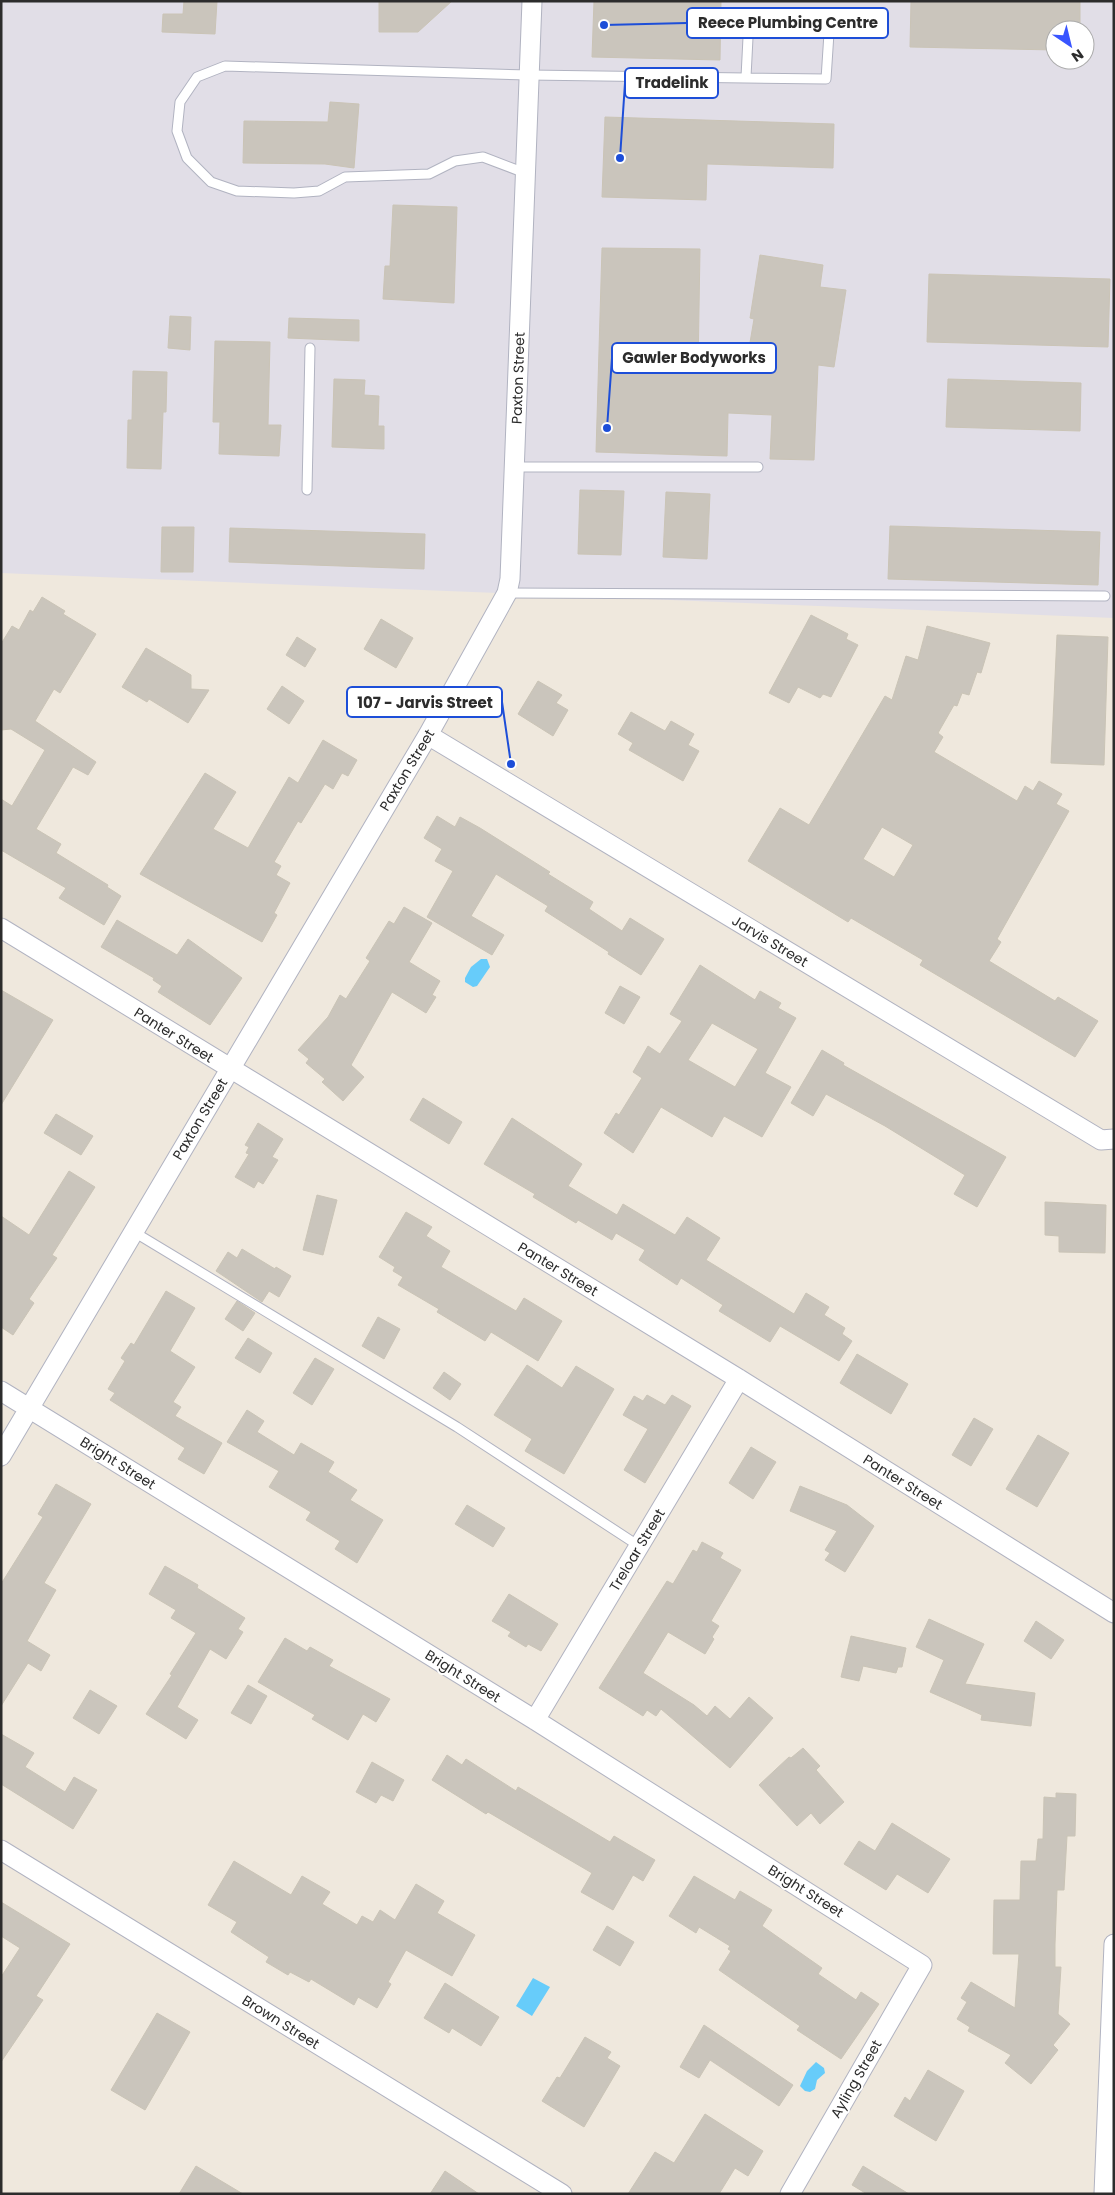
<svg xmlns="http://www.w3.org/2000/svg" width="1115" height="2195" viewBox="0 0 1115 2195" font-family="Poppins,sans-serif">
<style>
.industrial{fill:#e1dee7;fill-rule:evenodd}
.water{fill:#67ccfa}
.building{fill:#cac5bc;stroke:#cac4b6;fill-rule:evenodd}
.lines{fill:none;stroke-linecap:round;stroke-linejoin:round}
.lane-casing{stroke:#b1b3c1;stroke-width:11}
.street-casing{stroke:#b1b3c1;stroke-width:21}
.lane{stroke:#fff;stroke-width:9}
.street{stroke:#fff;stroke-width:19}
.labels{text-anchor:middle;stroke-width:4;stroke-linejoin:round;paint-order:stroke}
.street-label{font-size:14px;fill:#2c2c2c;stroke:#fff}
.leader{fill:none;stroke:#1d4ed8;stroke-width:2}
.callout-dot{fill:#1d4ed8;stroke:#fff;stroke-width:2}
.callout{fill:#fff;stroke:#1d4ed8;stroke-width:2}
.callout-label{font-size:15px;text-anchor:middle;font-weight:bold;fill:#2c2c2c}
</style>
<rect width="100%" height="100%" fill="#efe8dd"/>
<path class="industrial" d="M1,1H1114V618L1,573ZM1055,30H1085V60H1055Z"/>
<path class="water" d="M481,959H487L490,967L477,986L473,987L465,982V978L471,967Z
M533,1978L550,1987L532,2016L516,2006Z
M816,2062L824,2068L825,2073L817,2080L815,2089L810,2092L805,2091L800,2086L807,2071Z"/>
<path class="building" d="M184,1H217L215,34L162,32L163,14H183Z
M379,1H452L418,32H379Z
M594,1H721L720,60L592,57Z
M911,1H1080V30H1055V50L910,47Z
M330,102L359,104L354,168L325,164L243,163L244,121L328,122Z
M605,117L834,124L833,168L707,164L706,200L602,197Z
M393,205L457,207L454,303L383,299L385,266H390Z
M602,248L700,249L698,370L745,372L754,319L750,318L760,255L823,265L820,287L846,290L834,367L818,365L814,460L770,459L772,415L728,413L727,456L596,452Z
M929,274L1110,279L1108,347L927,342Z
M170,316L191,317L190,350L168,348Z
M289,318L359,320V341L288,338Z
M215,341L270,342L268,425H281L279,456L219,454L220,422H213Z
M133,371L167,372L166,412H163L161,469L127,468L128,420H132Z
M334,379L365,380L364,395L379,396L378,426H384V449L332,447Z
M948,379L1081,383L1080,431L946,427Z
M580,490L624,491L621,555L578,554Z
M666,492L710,494L707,559L663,557Z
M890,526L1100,532L1098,585L888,579Z
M162,527H194L193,572H161Z
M230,528L425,534L424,569L229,562Z
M42,597L65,611L63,614L96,634L60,693L54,689L35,721L96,762L88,775L73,767L36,829L61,844L56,853L108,885L107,887L121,896L104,925L59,898L66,888L1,850V799L12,806L45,750L11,729L1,730V644L12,626L19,630L30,610L33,612Z
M811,615L848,634L846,639L858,645L831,697L823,694L820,698L798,687L789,703L769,693Z
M381,619L413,638L396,668L364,649Z
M927,626L990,643L981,673L977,672L969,695L962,693L957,706L954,705L938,733L943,737L934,752L1017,801L1025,786L1033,791L1039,781L1062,794L1056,804L1069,811L997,939L1001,942L989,961L1055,1001L1058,997L1098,1021L1075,1057L920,965L923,960L851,918L848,922L748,861L780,808L809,825L885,696L892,700L906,656L918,660ZM882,827L913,845L894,877L863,859Z
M1057,635L1108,637L1104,765L1051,763Z
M297,637L316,649L305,667L286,655Z
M146,648L191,675V689L209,690L188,723L149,699L147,702L122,687Z
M538,681L562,695L556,703L568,710L553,736L518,714Z
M282,686L304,701L289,724L267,709Z
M631,712L665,731L671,721L694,734L688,745L699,751L683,781L629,750L633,743L618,734Z
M323,740L357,760L348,776L342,773L333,789L325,784L301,823L298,821L274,862L281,866L276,875L290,883L274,913L277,915L262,942L140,874L205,773L236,792L213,829L248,848L289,777L298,783Z
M437,816L455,827L460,817L480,828L550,872L548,874L593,902L589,909L622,931L630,918L664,939L641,975L608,954L609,952L545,911L548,906L496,874L471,916L504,935L492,955L427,917L453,871L435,861L442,849L424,838Z
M404,907L432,923L409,962L440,981L432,995L436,997L426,1013L392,992L351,1065L364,1077L343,1101L322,1082L325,1079L306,1063L309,1059L298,1050L328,1017L340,995L346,999L370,961L366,958L376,942L389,921L394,924Z
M117,920L177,955L188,939L242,978L210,1025L158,992L162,986L153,980L154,978L101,947Z
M700,965L755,1000L760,991L781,1003L778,1008L796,1018L765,1073L791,1087L762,1137L724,1116L712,1137L661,1107L633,1153L604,1133L616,1113L619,1115L642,1078L633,1072L648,1046L660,1054L682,1021L670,1014ZM712,1023L758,1049L735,1087L688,1060Z
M620,986L640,997L624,1024L605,1013Z
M1,990L53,1020L1,1105Z
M822,1050L844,1063L843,1065L1006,1157L977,1207L954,1194L965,1175L885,1126L826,1094L813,1116L791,1103Z
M423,1098L462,1122L449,1144L410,1120Z
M56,1114L93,1136L81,1155L44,1133Z
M512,1118L582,1164L568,1186L617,1215L623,1204L675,1235L687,1217L720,1238L706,1260L794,1314L806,1293L829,1307L824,1315L845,1328L842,1334L852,1341L839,1361L780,1326L770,1342L719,1311L723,1305L681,1278L677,1285L639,1260L645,1250L616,1233L612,1240L578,1220L576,1223L533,1197L535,1194L484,1164Z
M258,1123L283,1139L272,1157L278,1160L263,1184L258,1181L254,1188L235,1177L249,1154L246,1153L249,1147L245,1145Z
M69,1171L95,1187L52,1255L57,1258L29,1299L34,1303L13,1335L1,1327V1216L29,1235Z
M317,1195L337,1200L323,1255L303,1250Z
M1045,1202L1106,1205L1105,1253L1059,1252V1236L1045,1235Z
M406,1212L432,1227L426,1236L450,1251L441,1267L516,1311L524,1298L562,1321L538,1361L491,1332L485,1341L437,1312L439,1309L398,1285L403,1277L393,1271L395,1267L379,1257Z
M242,1249L275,1269L276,1267L291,1276L279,1297L269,1291L262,1302L216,1271L228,1252L237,1258Z
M166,1291L195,1308L170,1351L195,1367L173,1402L181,1407L175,1416L222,1443L204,1474L178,1459L185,1448L110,1400L115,1393L108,1389L125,1361L121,1358L131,1343L134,1345Z
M237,1301L255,1313L243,1331L225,1319Z
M378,1317L400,1329L384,1359L362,1346Z
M248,1338L272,1353L260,1373L235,1358Z
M857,1354L908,1384L891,1414L840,1383Z
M315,1358L334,1369L312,1405L293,1393Z
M527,1365L562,1388L576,1366L614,1389L564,1474L525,1451L532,1439L494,1415Z
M444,1372L461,1384L450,1400L433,1388Z
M647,1395L665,1405L672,1395L691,1406L645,1483L624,1470L648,1429L623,1415L634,1396L643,1401Z
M247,1410L264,1421L257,1432L294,1455L301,1443L334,1462L328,1472L357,1490L350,1500L383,1520L357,1563L335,1549L340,1541L306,1520L311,1512L269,1487L279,1471L227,1442Z
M974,1418L993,1429L971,1466L952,1455Z
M1038,1435L1069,1453L1037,1507L1006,1489Z
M751,1447L776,1462L753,1499L729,1483Z
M56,1484L91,1504L44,1583L56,1590L27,1641L50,1655L41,1671L28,1663L1,1706V1584L43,1517L38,1514Z
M800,1486L847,1505L874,1526L845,1572L825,1560L830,1553L825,1550L837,1531L790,1511Z
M467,1505L505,1528L493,1547L455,1524Z
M702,1542L723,1553L720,1558L741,1570L711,1621L719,1626L712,1637L714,1639L705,1654L668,1632L643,1673L694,1705L707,1716L715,1706L730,1719L749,1697L773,1718L730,1768L661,1709L656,1716L647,1710L643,1716L599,1688L667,1581L673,1584L693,1550L697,1552Z
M165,1566L198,1585L197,1588L245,1618L238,1629L243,1632L226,1659L210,1649L177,1707L198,1720L186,1739L146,1714L172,1675L170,1674L196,1633L171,1618L176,1610L149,1594Z
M509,1594L558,1624L541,1651L528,1644L526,1647L508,1636L511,1632L492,1621Z
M929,1619L984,1644L965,1684L1035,1693L1031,1726L981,1720L982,1715L930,1692L944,1660L916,1647Z
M1036,1621L1064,1640L1051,1659L1024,1641Z
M851,1636L906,1648L902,1667H898L896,1673L863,1666L859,1681L841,1677Z
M285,1638L307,1651L310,1647L333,1660L329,1666L390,1699L376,1722L363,1714L348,1740L312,1719L315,1715L258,1682Z
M248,1685L267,1696L251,1724L231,1713Z
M90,1690L117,1706L99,1734L73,1718Z
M1,1734L34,1753L25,1767L65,1792L74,1777L97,1790L73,1829L1,1784Z
M803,1748L820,1766L816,1770L844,1802L820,1824L811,1813L797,1826L759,1785L789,1757L791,1758Z
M447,1755L462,1765L466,1759L516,1791L518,1787L610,1842L614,1836L655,1860L643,1881L633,1875L613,1910L581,1892L592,1873L488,1812L486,1814L432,1780Z
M372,1762L404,1780L393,1801L381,1795L376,1803L356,1792Z
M1056,1793L1076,1794L1075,1836H1067L1064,1890H1057L1055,1944V1967H1061L1058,2014L1070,2024L1053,2045L1058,2050L1031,2084L1005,2063L1011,2055L968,2031L970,2027L957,2019L967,2002L961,1998L971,1982L1015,2008L1019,1954H993L994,1900H1020L1021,1861H1036L1038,1839H1043L1044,1797L1056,1798Z
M892,1823L950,1859L928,1893L897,1874L886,1890L844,1864L859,1841L875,1851Z
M234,1861L291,1895L302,1876L330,1892L322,1904L357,1925L362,1916L373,1922L380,1910L395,1920L416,1884L444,1901L437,1913L475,1935L452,1976L406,1950L388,1982L391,1984L377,2008L358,1997L354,2005L311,1979L309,1982L290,1972L288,1975L266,1962L269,1957L231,1932L237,1922L208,1905Z
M694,1876L735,1900L740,1891L772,1910L762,1926L822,1968L818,1974L856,2000L861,1992L879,2004L841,2059L797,2030L800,2026L719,1970L731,1951L728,1949L730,1946L699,1927L696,1933L669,1916Z
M1,1902L70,1944L36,1996L43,2000L1,2062V1977L20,1948L1,1936Z
M607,1926L634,1942L620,1966L593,1950Z
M445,1983L499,2017L481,2046L452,2028L449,2033L424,2018Z
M157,2013L190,2032L145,2110L111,2090Z
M704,2025L793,2085L779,2106L710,2060L699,2078L680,2067Z
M585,2037L611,2052L607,2058L620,2066L584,2127L542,2101L557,2077L560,2078Z
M928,2070L964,2091L936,2141L894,2116L905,2097L910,2101Z
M705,2114L763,2151L748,2176L735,2168L719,2194H628L655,2152L674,2163Z
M196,2166L243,2194H179Z
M863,2166L909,2194H867L852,2185Z
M445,2171L479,2194H430Z"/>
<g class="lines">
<defs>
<path id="lane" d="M525,173L483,157L455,161L429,174L345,177L319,191L294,193L237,191L211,182L187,158L177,131L180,102L197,77L225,66L529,75L826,79L830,18H749L746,77
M515,467H758
M307,490L310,348
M507,593L1105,596
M134,1232L457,1427L639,1546"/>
<path id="street" d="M428,735L1101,1140L1114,1139
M1,928L739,1379L1114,1613
M1,1391L535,1720L922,1965L790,2194
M1,1456L428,735L507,593L510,579L532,1
M535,1720L739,1379
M1,1850L562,2194
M1104,2194L1114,1944"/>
</defs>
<use href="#lane" class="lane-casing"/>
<use href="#street" class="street-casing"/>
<use href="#lane" class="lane"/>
<use href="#street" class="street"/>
</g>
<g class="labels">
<g class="street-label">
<text transform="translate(518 378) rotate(-88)" y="5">Paxton Street</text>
<text transform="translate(407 770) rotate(-59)" y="5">Paxton Street</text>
<text transform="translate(770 941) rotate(31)" y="5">Jarvis Street</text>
<text transform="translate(174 1035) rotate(32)" y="5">Panter Street</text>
<text transform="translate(200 1119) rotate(-59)" y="5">Paxton Street</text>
<text transform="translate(558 1269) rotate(31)" y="5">Panter Street</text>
<text transform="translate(118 1463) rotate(32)" y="5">Bright Street</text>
<text transform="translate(903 1482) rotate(32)" y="5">Panter Street</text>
<text transform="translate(637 1550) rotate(-59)" y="5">Treloar Street</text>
<text transform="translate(463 1676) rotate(32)" y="5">Bright Street</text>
<text transform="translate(806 1891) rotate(32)" y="5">Bright Street</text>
<text transform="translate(281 2022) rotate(32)" y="5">Brown Street</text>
<text transform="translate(856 2079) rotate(-60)" y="5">Ayling Street</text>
</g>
</g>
<path class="leader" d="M604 25L687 23M620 158L625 83M607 428L612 358M511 764L502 702"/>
<g class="callout-dot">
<circle cx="604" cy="25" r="5"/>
<circle cx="620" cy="158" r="5"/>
<circle cx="607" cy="428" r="5"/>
<circle cx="511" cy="764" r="5"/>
</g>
<g class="callout">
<rect x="687" y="8" width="201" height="30" rx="5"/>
<rect x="625" y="68" width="93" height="30" rx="5"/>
<rect x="612" y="343" width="164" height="30" rx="5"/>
<rect x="347" y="687" width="155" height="30" rx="5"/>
</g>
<g class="callout-label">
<text x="788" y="28">Reece Plumbing Centre</text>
<text x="672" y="88">Tradelink</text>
<text x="694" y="363">Gawler Bodyworks</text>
<text x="425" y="708">107 - Jarvis Street</text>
</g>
<rect width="1115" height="2195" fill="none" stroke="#2c2c2c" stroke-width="5"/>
<g transform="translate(1070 45) rotate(145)"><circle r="24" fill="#ffffff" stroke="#ababab"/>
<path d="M0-4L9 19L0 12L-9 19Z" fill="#3955ff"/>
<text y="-8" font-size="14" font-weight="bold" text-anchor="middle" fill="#2c2c2c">N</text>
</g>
</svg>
